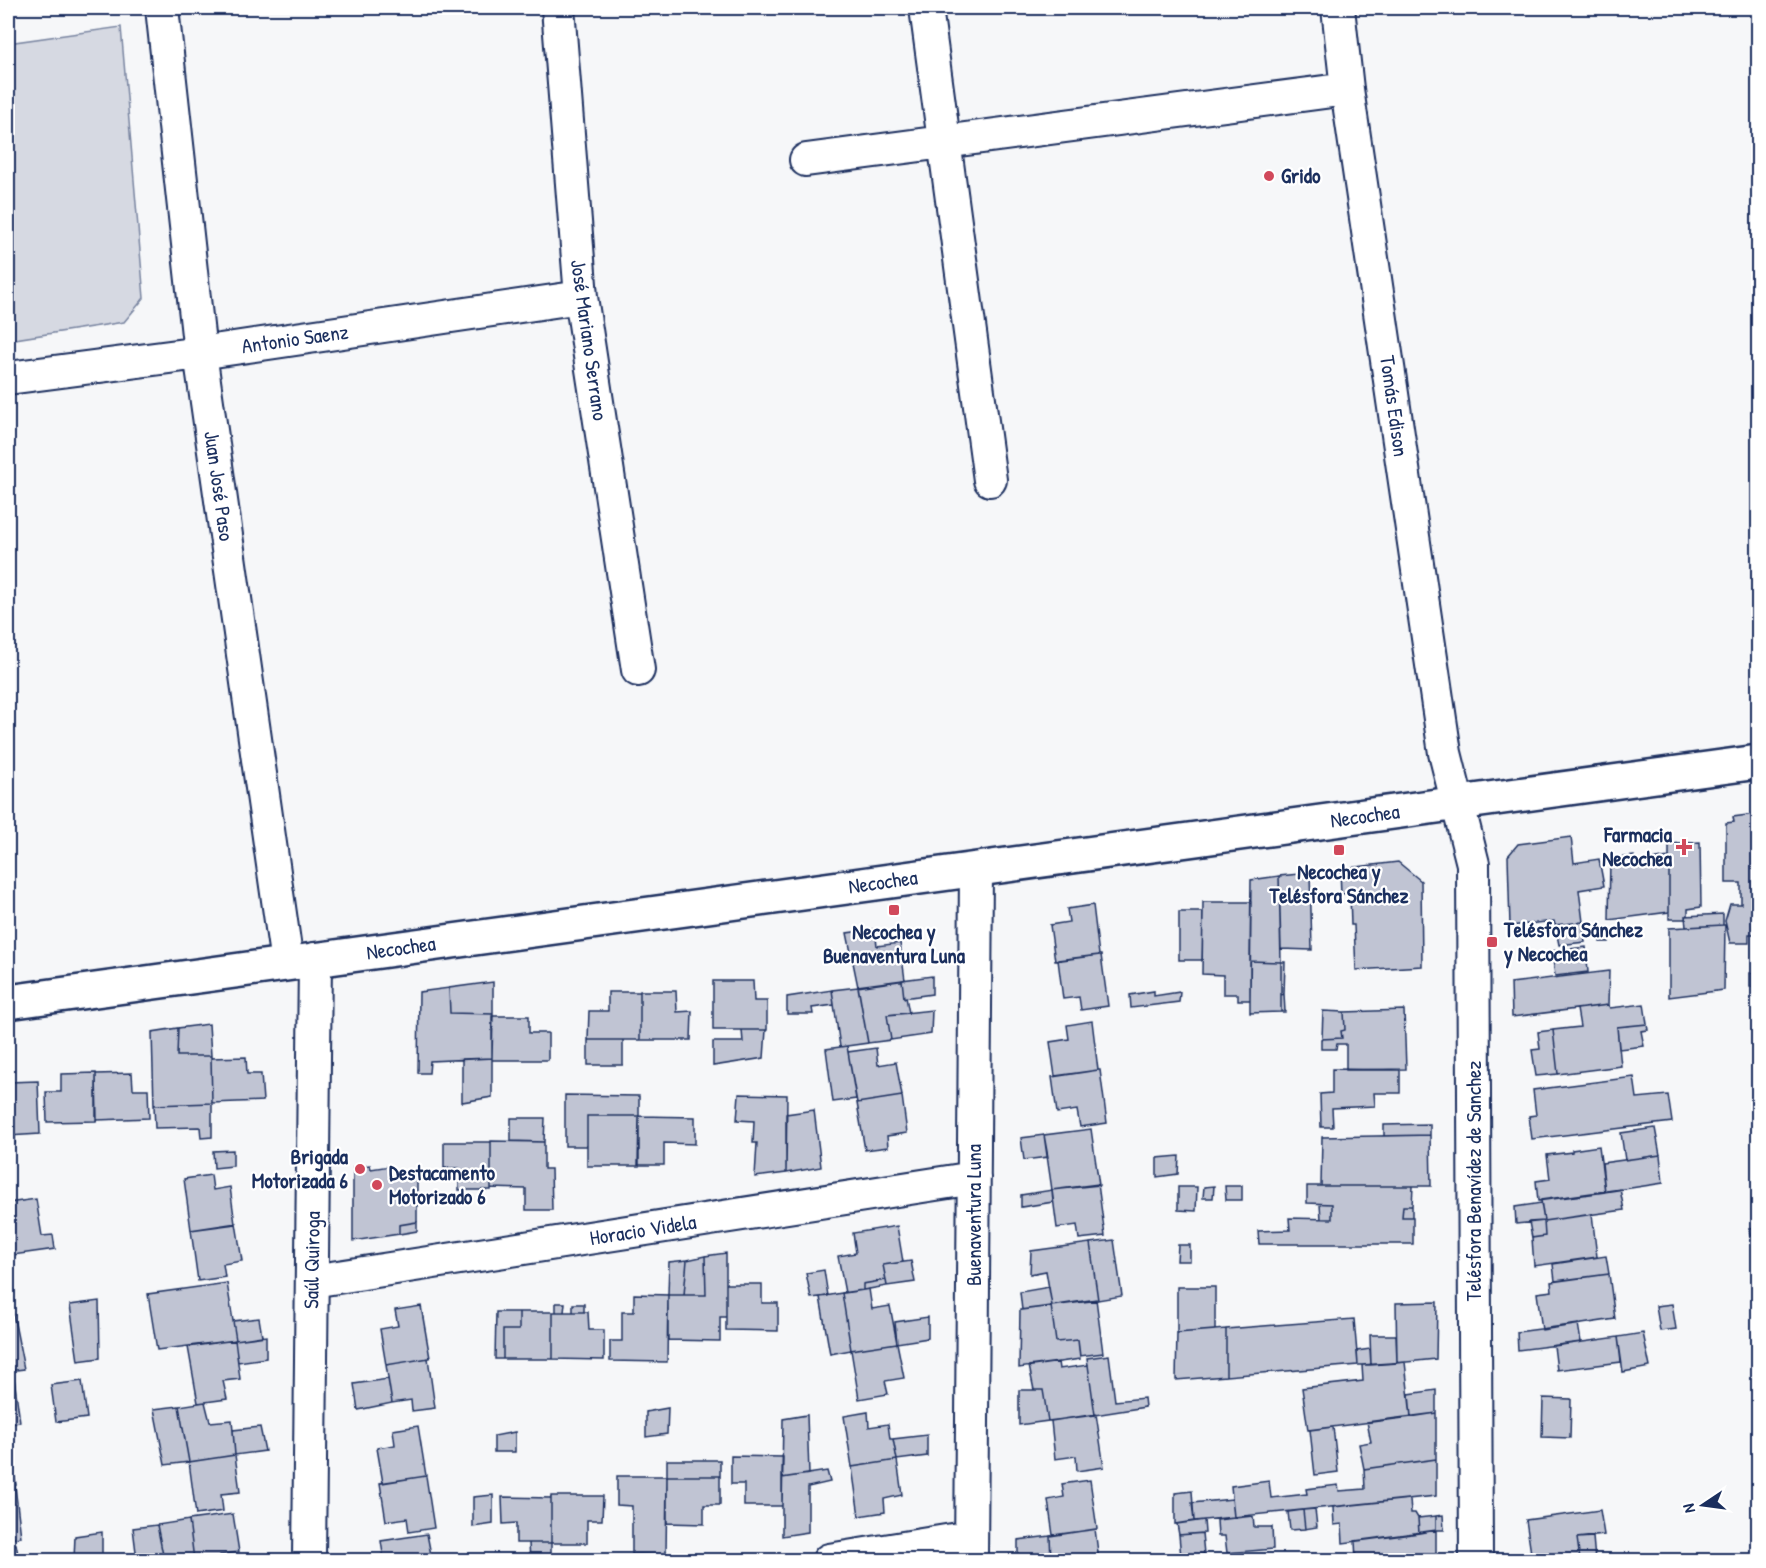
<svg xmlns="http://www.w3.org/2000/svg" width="1766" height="1568" viewBox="0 0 1766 1568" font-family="'Patrick Hand',sans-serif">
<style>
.green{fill:#d6d9e2;stroke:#7884a0;stroke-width:1.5}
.building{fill:#c0c4d3;stroke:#1b2f5e;stroke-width:1.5}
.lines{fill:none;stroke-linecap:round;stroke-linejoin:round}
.minor-casing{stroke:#1b2f5e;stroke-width:36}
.secondary-casing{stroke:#1b2f5e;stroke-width:38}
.minor{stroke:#fff;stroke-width:32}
.secondary{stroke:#fff;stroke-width:33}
.poi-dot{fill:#d1495b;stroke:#fff;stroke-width:2}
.labels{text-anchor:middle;stroke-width:4.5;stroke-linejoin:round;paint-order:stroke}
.poi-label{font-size:21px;font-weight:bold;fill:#1b2f5e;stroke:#fff;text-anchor:start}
.street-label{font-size:21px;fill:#1b2f5e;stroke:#fff}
</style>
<rect width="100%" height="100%" fill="#f6f7f9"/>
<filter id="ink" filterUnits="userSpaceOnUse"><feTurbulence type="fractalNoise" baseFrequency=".0167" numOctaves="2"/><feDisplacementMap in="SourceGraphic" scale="12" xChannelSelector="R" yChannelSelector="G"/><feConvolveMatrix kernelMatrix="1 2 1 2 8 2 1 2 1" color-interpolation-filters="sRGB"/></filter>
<g filter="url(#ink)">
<path class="green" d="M121,27L144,298L124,322L8,340V43Z"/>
<path class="building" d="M1755,814V849H1758V934H1749V943H1730L1725,921L1730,904H1741V883H1726V823L1734,822L1733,817Z
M1571,837L1574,863L1599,859L1604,886L1579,890L1583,922L1555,925L1554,921L1510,926L1508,856L1518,844Z
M1700,842L1701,907L1688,909V916H1685L1686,919H1669V844Z
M1634,856L1635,863L1669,857V912L1609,920L1610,859Z
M1398,862L1421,881L1422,966L1356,970L1354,925H1351L1350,893L1341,894L1340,869Z
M1310,873L1312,950L1281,949L1279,876Z
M1279,876L1281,962L1250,961L1251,880Z
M1203,902H1251L1250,1000H1238V994H1223V975L1202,974Z
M1093,905L1099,955L1055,961L1050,925L1069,922L1067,909Z
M1179,912H1203L1202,960H1179Z
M1723,914V925L1686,927L1685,916Z
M1583,922L1585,942L1559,945L1555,925Z
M1723,925H1725L1724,990L1669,997V928Z
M875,929L877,946L900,943L905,980L858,987L847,933Z
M1610,930L1609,942H1600L1598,932Z
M1586,947L1588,972L1555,976L1552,951Z
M1757,953L1758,986L1750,987V973H1758Z
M1099,955H1101L1108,1006L1081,1010L1079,997L1063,999L1058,960Z
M1250,961L1281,962V1012L1250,1013Z
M1281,962H1285L1284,994L1281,995Z
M1609,971L1608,1005L1512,1017L1511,983Z
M932,976V994L904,998L902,980Z
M902,980L904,998L906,997L909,1013L887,1015L891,1040L868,1043L858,986Z
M713,981H753L754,1001H767V1030H713Z
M493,982V1014L450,1013L449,988Z
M858,987L868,1043L840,1047L832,990Z
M449,988L450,1013L493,1014L492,1058L430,1061L429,1073H418L419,992Z
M832,990L834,1005L812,1008L813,1014H787V997Z
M640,991H676L677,1012L692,1011L691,1040H640Z
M1154,991V996L1180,992L1179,1002L1131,1008L1130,995Z
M608,992H640V1040H588L589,1011H608Z
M1284,994L1285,1012H1281V995Z
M1644,1004L1647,1024L1617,1027L1621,1066L1558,1074L1553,1030L1580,1027L1577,1009L1608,1005L1610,1008Z
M932,1010L931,1034L891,1040L887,1015Z
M1404,1010L1406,1069L1346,1070V1044H1337L1336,1049H1321V1039L1342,1038L1341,1031L1345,1030L1344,1012Z
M1323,1011L1344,1012L1345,1030L1341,1031L1342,1038L1322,1039Z
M492,1016H529V1033H548V1060H492Z
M1092,1021L1098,1070L1055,1076L1050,1042L1069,1039L1067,1025Z
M209,1024L211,1056H177L178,1028Z
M1647,1024L1648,1030L1641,1031L1644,1046L1619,1049L1617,1027Z
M178,1028L177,1056H211L212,1103L154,1105L152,1032Z
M742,1030H766L764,1058L713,1066V1042H743Z
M1553,1030L1558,1074L1536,1076L1532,1050L1540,1049L1538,1032Z
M588,1040H623V1065H588Z
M847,1046L856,1099L833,1102L826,1049Z
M876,1048L878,1065L896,1062L902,1096L857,1103L848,1052Z
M246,1057L247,1074H261L263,1101L212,1103L211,1058Z
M492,1058V1097L462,1102V1059Z
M1332,1069L1400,1070V1093H1374L1375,1106L1332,1108L1333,1127H1321L1320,1094L1332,1093Z
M1098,1070H1100L1107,1123L1080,1127L1077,1110L1057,1113L1052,1077Z
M96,1073V1121L47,1122L46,1092H61V1074Z
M132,1073L133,1089H148L149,1118L97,1120L96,1074Z
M1634,1077L1637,1098L1668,1095L1672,1122L1532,1139L1529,1116L1536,1115L1533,1090Z
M38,1081L40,1134L8,1136V1082Z
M739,1094L787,1095L786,1173L755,1177L757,1143H753L754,1121L737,1120Z
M565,1095L639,1096V1116H587V1146H565Z
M902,1096L907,1133L887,1136L888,1147L865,1150L857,1103Z
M212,1103V1137L201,1138L200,1127L155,1128L154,1105Z
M814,1110L821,1167L786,1173V1114Z
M587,1116H639V1166H587Z
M639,1116L695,1117V1144L664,1143V1165H638Z
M511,1118H545L544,1142L511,1141Z
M1430,1124V1135L1384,1136V1125Z
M1655,1128L1660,1155L1625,1160L1621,1133Z
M1091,1129L1099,1185L1052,1190L1044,1135Z
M1044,1135L1048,1157L1024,1160L1021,1138Z
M1430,1135L1431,1186H1321L1322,1137Z
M8,1136H15V1144H8Z
M491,1141L544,1142V1169H551L552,1210H526V1189L491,1188Z
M444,1142H491V1190H459V1168H444Z
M1599,1146L1605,1192L1538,1201L1536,1181L1550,1179L1547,1155L1572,1152V1150Z
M233,1150V1166L214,1168L213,1151Z
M1660,1155L1663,1183L1605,1192L1602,1163Z
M1179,1156L1178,1174L1157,1177V1158Z
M370,1165L371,1169L390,1166L392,1177L417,1173V1222L399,1225V1234L353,1241V1167Z
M211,1175L213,1190L230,1187L235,1224L191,1230L184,1179Z
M1098,1184L1105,1236L1079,1239L1077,1225L1057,1228L1052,1190Z
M1214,1186L1213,1198H1203L1204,1187Z
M1225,1186H1242V1200H1226Z
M1307,1186H1413L1412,1206H1403L1402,1217H1413V1244H1259L1258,1231L1290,1230L1289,1218L1332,1219V1204L1307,1203Z
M1178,1187H1197L1196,1211L1178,1210Z
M1620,1189L1624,1210L1544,1221L1541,1200Z
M1052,1190L1053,1202L1021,1207V1195Z
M36,1199L42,1236L53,1235L55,1249L13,1255L8,1215V1203Z
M1541,1203L1544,1221L1516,1224L1515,1207Z
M1320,1204H1332V1219H1321Z
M1403,1206H1412V1217H1402Z
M1592,1214L1597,1257L1534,1266L1532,1238L1545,1236L1544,1221Z
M8,1215L13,1255L8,1256Z
M1544,1221L1545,1236L1532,1238L1529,1222Z
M417,1222V1231L399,1234V1225Z
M236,1223L242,1261L223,1264L225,1277L198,1281L191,1230Z
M897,1226L903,1262L883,1265L886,1280L863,1284V1290L845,1293L838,1256L856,1253L853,1233Z
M1758,1227V1235L1751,1236L1750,1228Z
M1114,1240L1122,1296L1098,1300L1090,1243Z
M1090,1243L1098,1300L1052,1306L1046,1271L1030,1274L1031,1251Z
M1178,1245H1190V1261H1177Z
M726,1253V1317H720V1341L668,1340V1295H706L705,1256Z
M705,1256L706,1295H684L687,1260Z
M1606,1256L1609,1274L1555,1281L1553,1264Z
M687,1260L684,1295H668L669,1262Z
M911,1261L915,1282L887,1286L883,1265Z
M8,1270L13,1307H8Z
M824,1270L828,1296L811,1298L806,1273Z
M1609,1274L1615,1319L1542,1330L1537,1293L1552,1291L1551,1282Z
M886,1280L887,1286L863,1290V1284Z
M227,1283L236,1340L157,1350L148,1294Z
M726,1284H762V1303H778V1331L726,1330Z
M1049,1287L1052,1306L1022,1310L1020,1292Z
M1177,1287H1215V1330L1177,1333Z
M869,1289L872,1309L890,1306L897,1343L851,1350L842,1293Z
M842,1293L851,1350L830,1354L820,1297Z
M634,1294L668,1295L667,1362L610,1361V1341H622V1312H634Z
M1096,1299L1103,1353L1080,1356L1078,1340L1056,1342L1051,1306Z
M99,1301L100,1358L78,1361L70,1305Z
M1437,1302L1436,1359L1397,1363L1396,1303Z
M556,1303H565L564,1312H556Z
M573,1304H584V1312H573Z
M1672,1304L1676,1329L1660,1331L1656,1306Z
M421,1306L430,1358L386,1365L380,1329L398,1326L395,1310Z
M1051,1306L1056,1342L1078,1340L1080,1359L1019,1368L1020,1310Z
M496,1312H519V1330H503V1359H495Z
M519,1312H553V1359H503V1330H519Z
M553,1312H588L589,1330H604V1360L553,1359Z
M8,1313H13L24,1369L8,1371Z
M928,1317V1338L897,1343L895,1322Z
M259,1318L262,1336L236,1340L233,1321Z
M1354,1319L1358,1365L1226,1376V1329Z
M1578,1324L1581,1342L1518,1350L1517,1332Z
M1226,1329V1376L1176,1380L1177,1333Z
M1643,1333L1650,1367L1623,1372L1618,1337Z
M1370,1335H1396L1397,1363L1371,1365Z
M266,1336V1358L238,1362L235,1340Z
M1618,1337L1621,1362L1557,1370L1554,1346Z
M235,1340L240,1379L223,1381L227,1399L198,1403L188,1347Z
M897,1343L904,1378L885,1381L888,1394L859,1399L851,1350Z
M1370,1349L1371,1365H1358L1357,1351Z
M1109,1355L1115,1401L1144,1398L1145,1407L1095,1415L1087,1358Z
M428,1358L435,1408L412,1411L411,1400L392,1403L386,1365Z
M1058,1362L1059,1369L1088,1365L1095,1415L1048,1421L1043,1390H1034L1029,1366Z
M1405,1362L1411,1417L1308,1430L1302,1388L1363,1381L1362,1365Z
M13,1370L20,1422L8,1424V1371Z
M388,1379L392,1403L358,1410L354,1384Z
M82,1381L87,1418L56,1422L51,1385Z
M1019,1390H1043L1048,1421L1019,1425Z
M1436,1390V1413L1411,1417L1409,1394Z
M1543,1398L1571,1399L1570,1438L1542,1437Z
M205,1402L210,1422L232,1420L235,1455L189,1462L179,1406Z
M179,1406L189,1462L165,1465L154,1409Z
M668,1408L667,1434L646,1437V1412Z
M868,1412L869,1427L888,1424L890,1439H893L897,1460L852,1467L844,1416Z
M1436,1413V1459L1364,1469L1359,1444L1371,1442L1367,1422Z
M1096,1414L1104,1467L1077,1471L1076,1456L1055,1459L1051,1421Z
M807,1415L809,1474L782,1478L783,1419Z
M418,1426L426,1476L383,1483L377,1448L395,1445L393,1430Z
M260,1427L265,1451L235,1455L233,1430Z
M1333,1427L1338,1472L1315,1475L1310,1430Z
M515,1432V1452H494V1436Z
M927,1435V1456L897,1460L893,1439Z
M9,1437L16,1485L8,1486V1438Z
M235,1455L240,1492L221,1494L223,1511L196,1515L189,1462Z
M731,1456L783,1457L782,1506H744V1484H731Z
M1436,1459V1496L1234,1517L1231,1486L1269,1481L1271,1498L1307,1494L1306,1489L1338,1485L1339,1491L1365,1489L1364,1469Z
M667,1460H720V1476H667Z
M897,1460L902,1495L884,1499L885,1512L859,1516L852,1467Z
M827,1471L830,1482L808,1487V1532L782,1536V1478Z
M426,1476L434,1528L409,1532L407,1518L386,1521L380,1483Z
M617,1476H667L666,1555L632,1554V1506L617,1505Z
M667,1476H720V1505H704V1524L667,1523Z
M1090,1480L1097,1529L1053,1535L1048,1500L1064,1497L1062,1484Z
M8,1486H15L21,1537L8,1539Z
M1192,1491L1194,1521L1175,1524V1493Z
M493,1495V1524L473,1527V1497Z
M551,1496H603L602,1520H587V1543H551Z
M502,1497L551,1498V1543H516V1523L503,1524Z
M1232,1499L1234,1517L1194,1521L1192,1503Z
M1410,1499L1411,1513H1415L1418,1518L1419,1533L1343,1543L1342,1524L1334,1525L1333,1507Z
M1315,1509L1317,1527L1305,1529L1303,1510Z
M1303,1510L1305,1529L1290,1530L1288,1512Z
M1600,1510L1604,1535L1577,1538L1580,1560H1532L1526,1520Z
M233,1514L239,1552L220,1555L221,1560H194L189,1520Z
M1443,1515L1444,1530H1436V1516Z
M1253,1516L1254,1527H1272L1273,1549L1227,1553L1225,1536H1218L1217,1520Z
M1436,1516V1530L1419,1533L1418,1518Z
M189,1520L194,1560H164L157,1525Z
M1204,1520L1205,1533L1179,1535L1177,1524Z
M157,1525L164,1560H137L133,1528Z
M1095,1529L1099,1560H1051L1050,1536Z
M1436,1530V1560H1387V1559L1356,1560L1355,1541Z
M102,1532V1560H74L75,1536Z
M1202,1533L1204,1554L1181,1557L1179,1535Z
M427,1534L432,1560H384L381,1541Z
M1050,1536L1051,1560H1018V1540Z
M1593,1537L1595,1560H1580L1577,1538Z
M529,1543H551V1560H530Z
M16,1544L19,1560H8V1545Z"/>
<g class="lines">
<defs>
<path id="minor" d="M162,8L200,353L287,963
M558,8L581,297L638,670
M926,8L990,480
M1338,8L1347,89L1445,753L1473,864L1476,1560
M806,160L1347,89
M8,378L200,353L581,297
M312,1281L974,1178
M309,1560L315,959
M829,1560L971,1537
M971,1560L976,869"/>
<path id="secondary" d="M8,1002L1758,762"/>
</defs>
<use href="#minor" class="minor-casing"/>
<use href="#secondary" class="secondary-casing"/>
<use href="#minor" class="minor"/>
<use href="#secondary" class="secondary"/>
</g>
</g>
<g class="poi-dot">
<circle cx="1269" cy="176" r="6"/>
<path d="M1681 838h6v6h6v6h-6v6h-6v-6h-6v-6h6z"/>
<rect x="1333" y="844" width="12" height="12" rx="3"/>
<rect x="888" y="904" width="12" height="12" rx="3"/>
<rect x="1486" y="936" width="12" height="12" rx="3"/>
<circle cx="360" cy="1169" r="6"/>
<circle cx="377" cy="1185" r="6"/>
</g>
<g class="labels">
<g class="poi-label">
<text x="1281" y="183">Grido</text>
<text x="1672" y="842" text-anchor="end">Farmacia<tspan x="1672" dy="24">Necochea</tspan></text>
<text x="1339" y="879" text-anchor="middle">Necochea y<tspan x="1339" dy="24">Telésfora Sánchez</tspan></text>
<text x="1504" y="937">Telésfora Sánchez<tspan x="1504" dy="24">y Necochea</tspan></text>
<text x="894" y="939" text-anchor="middle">Necochea y<tspan x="894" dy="24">Buenaventura Luna</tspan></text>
<text x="348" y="1164" text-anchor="end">Brigada<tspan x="348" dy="24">Motorizada 6</tspan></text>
<text x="389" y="1180">Destacamento<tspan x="389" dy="24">Motorizado 6</tspan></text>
</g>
<g class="street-label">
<text transform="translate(295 339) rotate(-8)" y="7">Antonio Saenz</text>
<text transform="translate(589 340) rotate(82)" y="7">José Mariano Serrano</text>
<text transform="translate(1394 406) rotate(82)" y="7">Tomás Edison</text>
<text transform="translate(219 486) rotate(82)" y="7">Juan José Paso</text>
<text transform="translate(1365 816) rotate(-8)" y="7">Necochea</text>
<text transform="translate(883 882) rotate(-8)" y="7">Necochea</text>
<text transform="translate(401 948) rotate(-8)" y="7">Necochea</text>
<text transform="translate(1474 1181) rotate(-90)" y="7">Telésfora Benavídez de Sanchez</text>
<text transform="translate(974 1215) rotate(-90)" y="7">Buenaventura Luna</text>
<text transform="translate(643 1230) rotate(-9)" y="7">Horacio Videla</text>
<text transform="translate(312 1260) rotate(-89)" y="7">Saúl Quiroga</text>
</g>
</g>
<rect width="1766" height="1568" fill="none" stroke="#fff" stroke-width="30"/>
<rect x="15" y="15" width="1736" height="1538" fill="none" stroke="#1b2f5e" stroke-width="2" filter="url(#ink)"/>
<g transform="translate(1703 1505) rotate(257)" stroke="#ffffff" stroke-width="4.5" paint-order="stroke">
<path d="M0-4.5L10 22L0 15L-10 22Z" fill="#1b2f5e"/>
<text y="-9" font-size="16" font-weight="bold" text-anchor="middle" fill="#1b2f5e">N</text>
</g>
</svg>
